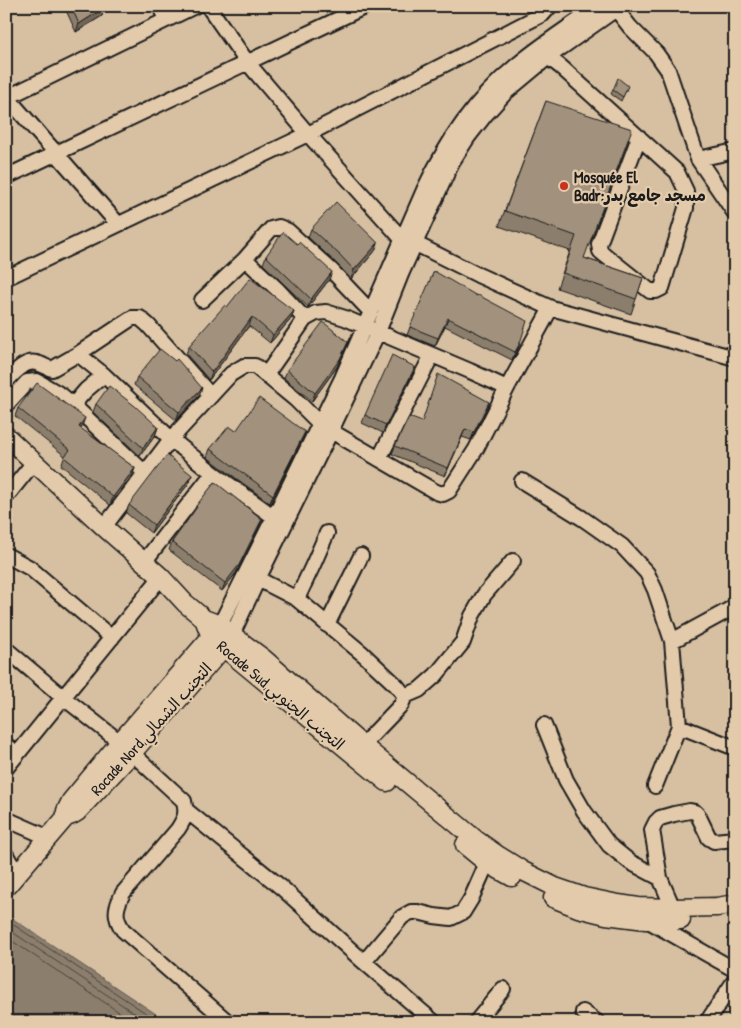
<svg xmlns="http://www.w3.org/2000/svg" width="741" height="1028" viewBox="0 0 741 1028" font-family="'Patrick Hand','Playpen Sans Arabic',sans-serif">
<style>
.water{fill:#8c7e6d;stroke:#5f574d}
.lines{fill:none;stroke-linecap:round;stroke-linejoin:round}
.shore{stroke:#49433c;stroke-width:1}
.minor-casing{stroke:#1c1c1c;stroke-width:18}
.major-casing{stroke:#1c1c1c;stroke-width:21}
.minor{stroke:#e3caab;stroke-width:14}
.major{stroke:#e3caab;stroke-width:18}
.wall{fill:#8b7e6c;stroke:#1c1c1c}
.shaded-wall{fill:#716658;stroke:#1c1c1c}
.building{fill:#a2927d;stroke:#1c1c1c}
.poi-dot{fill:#c8321e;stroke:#e3caab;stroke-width:2}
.labels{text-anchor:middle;stroke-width:4.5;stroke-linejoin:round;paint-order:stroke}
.poi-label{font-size:16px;font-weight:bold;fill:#1c1c1c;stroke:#e3caab;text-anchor:start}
.street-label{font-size:16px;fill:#1c1c1c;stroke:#e3caab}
</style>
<rect width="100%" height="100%" fill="#d7c0a2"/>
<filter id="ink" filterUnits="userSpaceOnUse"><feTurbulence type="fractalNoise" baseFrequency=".02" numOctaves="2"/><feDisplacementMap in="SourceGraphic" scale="10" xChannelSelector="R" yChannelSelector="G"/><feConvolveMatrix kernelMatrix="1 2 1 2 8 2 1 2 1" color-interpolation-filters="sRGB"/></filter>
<g filter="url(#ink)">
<path class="water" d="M6,909L13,919L168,1022H6Z"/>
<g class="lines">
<path class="shore" d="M6,918L11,923L159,1022
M6,928L148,1022
M6,937L134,1022"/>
<defs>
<path id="minor" d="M160,6L166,20
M208,6L247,62L308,134L403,240
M616,9L630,27L656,53L668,70L698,159L734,212
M543,50L548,57L561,67L677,172L686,191V208L662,288L656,291H650L606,256L600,251L599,244L639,137
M6,96L118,224
M6,98L195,6
M698,159L735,151
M6,177L366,6
M416,244L478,275L551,308L735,358
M245,259L277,289L305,319
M6,278L308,134L543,14L550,6
M202,300L245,259L271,229L279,227L288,231L332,271L371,312
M78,354L132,318H140L148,325L211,396
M266,375L305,319L316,313L326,312L345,318L378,332L470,371L507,388
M6,381C14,374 24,360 36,363C42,364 47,368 52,369L78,354L104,375L171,439L213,473L274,517
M6,405L27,382L37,381L61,395L73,405L145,473
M73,405L86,390L104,375
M379,459L432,355
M522,481L582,518L622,546L647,573L655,590L672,641L679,726L730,746H735
M6,497L34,462
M104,527L171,439L231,374L244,366H255L295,399L320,424L331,431L436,492L443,494L449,491L476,449L507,388L551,308
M6,555L30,568L112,638
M144,562L213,473
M258,579L297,599L363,654L397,686L405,696L401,705L356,752
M297,599L313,565L327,533
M220,625L274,517L342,378L424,190C447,141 474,101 516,66C542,44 571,26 599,6
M327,625L361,556
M232,635L258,579L331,431L378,332L402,272L452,162L468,137L486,114L506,92L548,57L612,12L617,6
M672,641L727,611L735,606
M6,649L64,698L120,742L184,801C187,814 185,818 178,829L123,893C116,907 113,916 123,930L228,1022
M405,696L419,690L436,675L463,642L472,616L484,595L513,561
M544,725L566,780L584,811L609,845L630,862L660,878
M6,745L17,754
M6,768L161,577
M655,786L679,726
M187,811L282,888L364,962L434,1022
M6,819L47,837
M6,855L17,874
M673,908L660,878L652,830L656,822L660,818L674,814L690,811L695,812L698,815L709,838L714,841L735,839
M645,919L735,970
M364,962L402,917L411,912H418L434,916L451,918L463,912L471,899L487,863
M583,1012L597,1022
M476,1022L503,989
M707,1022L735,980"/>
<path id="major" d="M6,436L104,527L161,577L185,603L204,619L220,625L232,635L264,659L362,745L475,839L499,856L523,871L555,887L584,897L618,904L638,907L673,908L717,907L735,904
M204,619L211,637L387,782
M66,817L72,815L77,812L132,753L222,649L230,638
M465,845L487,863L512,877
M6,887L66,817V811L71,801L120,742L211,637L218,627
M553,898L578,908L606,915L646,920H681"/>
</defs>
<use href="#minor" class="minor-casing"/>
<use href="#major" class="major-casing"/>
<use href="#minor" class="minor"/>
<use href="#major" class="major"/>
</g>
<path class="wall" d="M64,6H103L102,16L76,32Z
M613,90H626L621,101L611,94Z
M546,101L584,258L643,278L631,314L557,288L570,251L499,226Z
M311,229L375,251L351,279L338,265L308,237Z
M266,256L329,280L308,307L263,264Z
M477,296L520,343L517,351L512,360L445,326L435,346L407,335L410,327Z
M227,307L294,311L291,319L270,343L249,326L209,380L186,354L189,346Z
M348,342L337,367L312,401L284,378L287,370Z
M412,375L383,433L362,423L365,415Z
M137,377L199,396L176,420L134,385Z
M96,404L158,427L155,436L140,456L93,412Z
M18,408L82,426L80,429L135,468L132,476L110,505L61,465L65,456L15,416Z
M486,410L471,440L462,437L445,476L392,454L395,446L421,422Z
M236,431L302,440L270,503L207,457L210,449Z
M192,475L189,483L151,533L126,513L129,505Z
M196,506L259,527L236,573L222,591L169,550L172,542L194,511Z"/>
<path class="shaded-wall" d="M104,8L102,16L76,32L79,24Z
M378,243L375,251L351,279L354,270Z
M332,272L329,280L308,307L311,299Z
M294,311L291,319L270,343L273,335Z
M252,317L249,326L209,380L212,372Z
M448,318L445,326L435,346L438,338Z
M348,342L337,367L312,401L315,393Z
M520,343L517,351L512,360L515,352Z
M415,367L412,375L383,433L386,425Z
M202,388L199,396L176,420L179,412Z
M489,402L486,410L471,440L474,432Z
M85,418L82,426L76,435L79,427Z
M158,427L155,436L140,456L143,448Z
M465,429L462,437L445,476L448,468Z
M305,432L302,440L270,503L273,495Z
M135,468L132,476L110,505L113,497Z
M192,475L189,483L151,533L154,525Z
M262,519L259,527L236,573L222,591L225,583Z"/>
<path class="building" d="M71,6H103L104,8L79,24Z
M618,78L628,86L623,97L613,90Z
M546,101L632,129L584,258L643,278L636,299L563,273L576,236L505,211Z
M336,202L378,243L354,270L341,256L311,229Z
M283,232L297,244L299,242L332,272L311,299L266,256Z
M434,271L477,296L478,295L527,321L520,343L515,352L448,318L438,338L410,327Z
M250,278L294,311L273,335L252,317L212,372L189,346L225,305L227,307Z
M323,322L348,342L340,359L315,393L287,370Z
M160,349L175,361L177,359L202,388L179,412L137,377Z
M392,355L415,367L386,425L365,415Z
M438,374L489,402L474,432L465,429L448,468L395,446L409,417L422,422Z
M37,383L85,418L79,427L135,468L113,497L64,457L70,450L18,408Z
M109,386L135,406L158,427L143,448L96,404Z
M259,398L305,432L273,495L210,449L229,426L236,431Z
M167,455L192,475L154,525L129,505Z
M215,482L262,519L239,565L225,583L172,542L197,507L196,506Z"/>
</g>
<circle class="poi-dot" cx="564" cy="186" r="5"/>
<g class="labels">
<g class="poi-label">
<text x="574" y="183">Mosquée El<tspan x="574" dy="18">Badr;مسجد جامع بدر</tspan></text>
</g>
<g class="street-label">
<text transform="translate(281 695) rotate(40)" y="6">Rocade Sud,التجنب الجنوبي</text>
<text transform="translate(151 729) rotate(-48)" y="6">Rocade Nord,التجنب الشمالي</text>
</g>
</g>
<rect width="741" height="1028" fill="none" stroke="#e3caab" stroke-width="25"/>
<rect x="12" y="12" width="716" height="1003" fill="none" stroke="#1c1c1c" stroke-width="2" filter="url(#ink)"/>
</svg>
